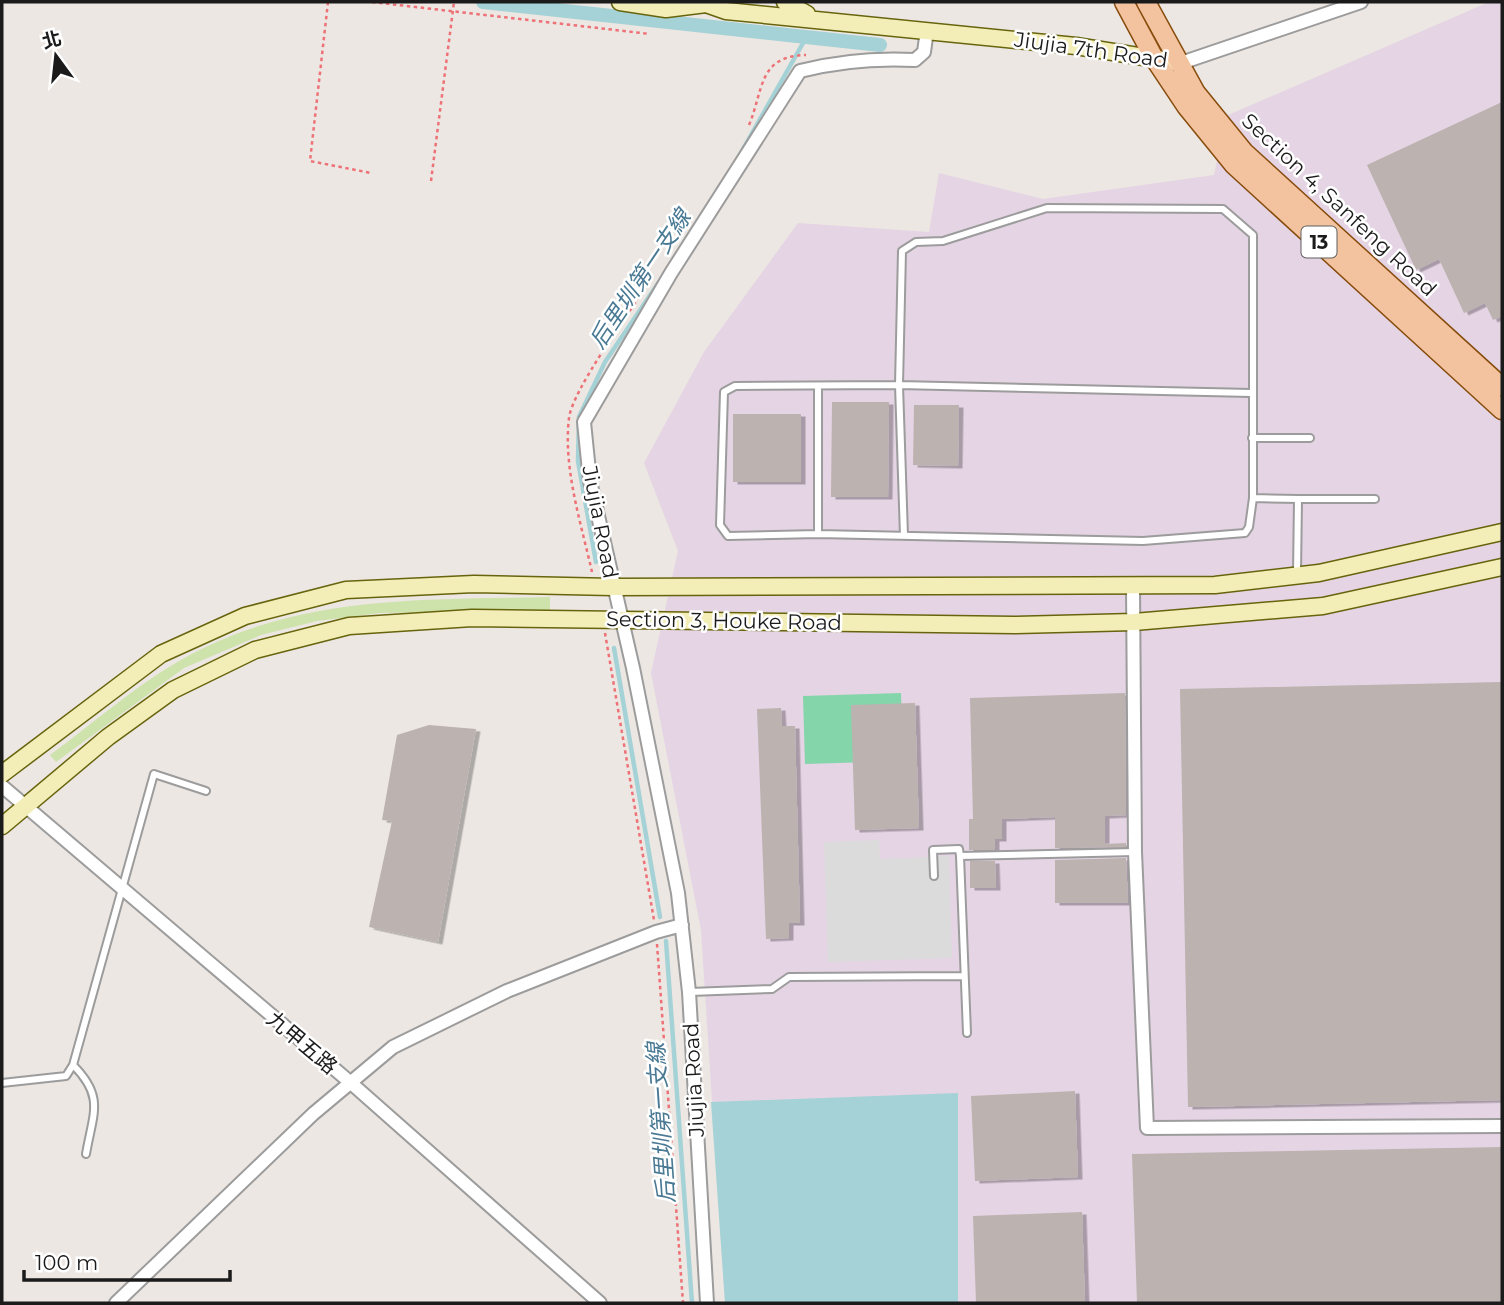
<svg xmlns="http://www.w3.org/2000/svg" width="1504" height="1305" viewBox="0 0 1504 1305" font-family="Montserrat,'Noto Sans TC',sans-serif">
<style>
.industrial{fill:#e5d4e4}
.grass{fill:#cee3ab}
.pitch{fill:#85d5ab}
.parking{fill:#dbdbdb}
.water{fill:#a5d2d6}
.lines{fill:none;stroke-linecap:round;stroke-linejoin:round}
.stream{stroke:#a5d2d6;stroke-width:4.5}
.canal{stroke:#a5d2d6;stroke-width:14}
.building{fill:#bcb2af;filter:url(#shadow)}
.lane-casing{stroke:#9c9c9c;stroke-width:10}
.street-casing{stroke:#9c9c9c;stroke-width:16}
.secondary-casing{stroke:#67640d;stroke-width:19}
.primary-casing{stroke:#874c0c;stroke-width:21}
.path{stroke:#ed7176;stroke-width:2.5;stroke-dasharray:3.5 3.5;stroke-linecap:butt}
.lane{stroke:#fff;stroke-width:6}
.street{stroke:#fff;stroke-width:12}
.secondary{stroke:#f3eeb8;stroke-width:16}
.primary{stroke:#f3c39f;stroke-width:18}
.labels{text-anchor:middle;stroke-width:5;stroke-linejoin:round;paint-order:stroke}
.shield{fill:#fff;stroke:#5f5f5f;stroke-width:2}
.shield-label{font-size:19px;font-weight:bold;fill:#1b1b1b}
.street-label{font-size:21px;fill:#1b1b1b;stroke:#fff}
.water-label{font-size:23px;font-style:italic;fill:#4a7994;stroke:#fff}
</style>
<defs>
<filter id="shadow"><feDropShadow dx="4.5" dy="2.5" stdDeviation="0" flood-color="#0004"/></filter>
</defs>
<rect width="100%" height="100%" fill="#ece7e2"/>
<path class="industrial" d="M1489,2H1502V1303H725L701,930L651,673L678,551L644,463L704,352L798,223L929,232L939,173L1043,199L1214,175L1226,116Z"/>
<path class="grass" d="M550,597V611L380,613L317,621L261,635L184,668L56,762L50,755C92,724 134,687 179,661C296,594 421,600 550,597Z"/>
<path class="pitch" d="M901,693L903,761L805,764L803,696Z"/>
<path class="parking" d="M879,840L880,859L949,856L952,958L828,962L824,842Z"/>
<path class="water" d="M958,1093V1303H725L711,1102Z"/>
<g class="lines">
<path class="stream" d="M742,151L807,36
M596,562L578,461L579,417L605,362L659,282
M614,648L660,917
M666,941L692,1303"/>
<path class="canal" d="M483,2L880,45"/>
</g>
<path class="building" d="M1502,102V316L1493,320L1485,303L1464,313L1439,259L1416,270L1367,165Z
M832,402H889L888,497H831Z
M914,405H959L958,466L913,465Z
M733,414H801V482H733Z
M1502,682V1100L1188,1107L1180,689Z
M1125,693L1126,815L1105,816V844L1126,843V847L1055,848V817L1002,819V839H995V850H969V819H973L970,698Z
M915,703L919,828L855,830L851,705Z
M781,708L782,726H795L800,923H789V938L766,939L757,709Z
M429,725L476,729L438,942L369,927L392,821L382,820L397,735Z
M1126,858L1128,903H1055V860Z
M970,861H995L996,888H970Z
M1075,1091L1078,1177L975,1181L971,1096Z
M1502,1147V1303H1137L1132,1154Z
M1082,1212L1085,1303H976L973,1216Z"/>
<g class="lines">
<defs>
<path id="lane" d="M818,386V534
M1252,438H1310
M1253,498L1298,499
M904,536L899,385L902,251L916,242L943,241L1047,208L1223,209L1253,235V498L1249,527L1245,533L1143,541L818,534L728,536L720,525L724,392L735,386L899,385L1251,393
M1297,574L1298,499H1375
M934,876L933,850L959,849L960,856
M690,992L772,989L789,977L964,976
M967,1033L960,856L1135,852
M73,1065C105,1097 93,1113 86,1154
M2,1083L66,1076L73,1065L154,774L206,791"/>
<path id="street" d="M1181,63L1361,2
M1133,587L1135,852L1147,1128L1502,1126
M2,786L351,1083L600,1303
M116,1303L313,1114L393,1047L507,991L656,932L682,925
M707,1303L689,992L678,893L633,668L590,481L584,422L671,273L800,71C839,61 875,58 915,60L924,52L927,30"/>
<path id="secondary" d="M620,2L666,9L706,4L726,11L1076,46L1181,63
M785,2L807,14
M2,774L161,654L245,616L346,590L474,584L613,587L1215,585L1319,573L1502,532
M2,826L108,737L173,690L255,650L349,626L472,618L1014,625L1134,622L1323,606L1502,567"/>
<path id="primary" d="M1124,2L1154,58L1186,106L1234,165L1502,410
M1146,2L1196,93L1244,152L1502,387"/>
</defs>
<use href="#lane" class="lane-casing"/>
<use href="#street" class="street-casing"/>
<use href="#secondary" class="secondary-casing"/>
<use href="#primary" class="primary-casing"/>
<path class="path" d="M328,2L310,161L371,173
M372,2L650,34
M749,125C764,89 758,56 806,55
M431,181L454,2
M592,572C581,523 563,468 569,418C572,391 630,311 648,284
M605,633L654,920
M657,944L683,1303"/>
<use href="#lane" class="lane"/>
<use href="#street" class="street"/>
<use href="#secondary" class="secondary"/>
<use href="#primary" class="primary"/>
</g>
<g class="labels">
<rect class="shield" x="1301.5" y="226.5" width="35" height="31" rx="5"/>
<g class="shield-label">
<text x="1319" y="249">13</text>
</g>
<g class="street-label">
<text transform="translate(1091 50) rotate(8)" y="7">Jiujia 7th Road</text>
<text transform="translate(1339 205) rotate(43)" y="7">Section 4, Sanfeng Road</text>
<text transform="translate(600 522) rotate(79)" y="7">Jiujia Road</text>
<text transform="translate(724 621) rotate(1)" y="7">Section 3, Houke Road</text>
<text transform="translate(302 1043) rotate(40)" y="7">九甲五路</text>
<text transform="translate(694 1080) rotate(-93)" y="7">Jiujia Road</text>
</g>
<g class="water-label">
<text transform="translate(640 279) rotate(-56)" y="8">后里圳第一支線</text>
<text transform="translate(661 1123) rotate(-94)" y="8">后里圳第一支線</text>
</g>
</g>
<rect width="1504" height="1305" fill="none" stroke="#1b1b1b" stroke-width="7"/>
<g transform="translate(56 56) rotate(345)" stroke="#ffffff" stroke-width="5" paint-order="stroke">
<path d="M0-5L12 26L0 18L-12 26Z" fill="#1b1b1b"/>
<text y="-10" font-size="19" font-weight="bold" text-anchor="middle" fill="#1b1b1b">北</text>
</g>
<path d="M24 1270v10h206v-10" fill="none" stroke="#1b1b1b" stroke-width="3.5"/>
<text x="35" y="1270" font-size="21" fill="#1b1b1b" stroke="#ffffff" stroke-width="5" paint-order="stroke">100 m</text>
</svg>
